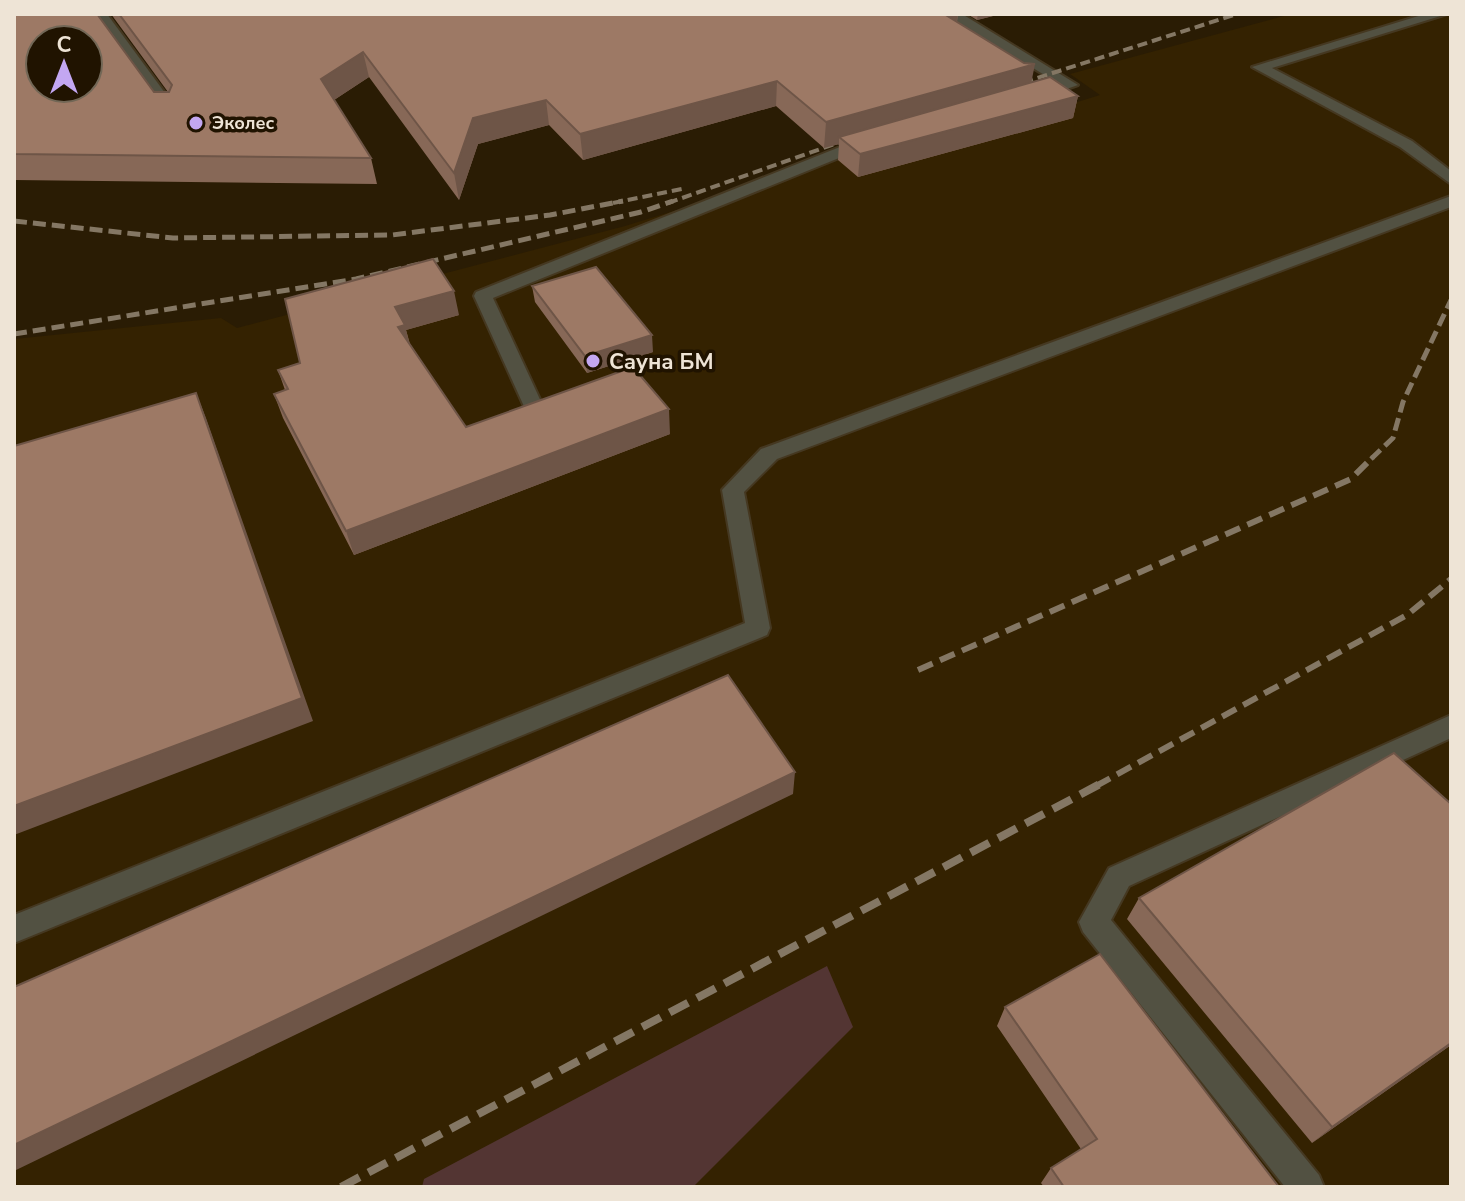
<svg xmlns="http://www.w3.org/2000/svg" width="1465" height="1201" viewBox="0 0 1465 1201" font-family="'Nunito Sans',sans-serif">
<style>
.built{fill:#342201}
.green{fill:#533533}
.lines{fill:none;stroke-linecap:round;stroke-linejoin:round}
.minor-casing{stroke:#453821;stroke-width:4}
.minor{fill:#525142;fill-rule:evenodd}
.rail-far3{stroke:#847764;stroke-width:4;stroke-dasharray:10 5;stroke-linecap:butt}
.rail-far2{stroke:#847764;stroke-width:5;stroke-dasharray:13 6;stroke-linecap:butt}
.rail-far1{stroke:#847764;stroke-width:6;stroke-dasharray:16 8;stroke-linecap:butt}
.rail{stroke:#847764;stroke-width:8;stroke-dasharray:21 10;stroke-linecap:butt}
.wall{fill:#876857}
.shaded-wall{fill:#6e5547}
.building{fill:#9d7965;stroke:#6e5547;stroke-width:2;fill-rule:evenodd}
.poi-dot{fill:#c3a7f2;stroke:#201300;stroke-width:3}
.labels{text-anchor:middle;stroke-width:7;stroke-linejoin:round;paint-order:stroke}
.far-poi-label{font-size:18px;font-weight:bold;fill:#eee4d6;stroke:#201300;text-anchor:start}
.poi-label{font-size:22px;font-weight:bold;fill:#eee4d6;stroke:#201300;text-anchor:start}
</style>
<rect width="100%" height="100%" fill="#2a1c04"/>
<path class="built" d="M1291,14H1451V1187H14V339L221,318L237,328L625,226L790,175L833,156L1058,108L1100,95L1070,74Z"/>
<path class="green" d="M827,966L853,1027L693,1187H422L424,1179Z"/>
<g class="lines">
<defs>
<path id="minor" d="M93,14H107L179,112L176,115H166Z
M945,14H962L1078,85L1041,98H1031V92L1059,84Z
M1425,14H1447L1272,68L1412,141L1451,171V184L1400,147L1252,67Z
M870,135L878,140L876,143L493,298L544,408L534,415L527,413L474,296L476,292Z
M1451,196V207L777,459L744,492L770,628L767,635L14,943V915L745,623L722,490L761,449Z
M1451,715V738L1129,886L1111,920L1319,1175L1324,1187H1285L1083,932L1079,922L1109,868Z"/>
</defs>
<use href="#minor" class="minor-casing"/>
<use href="#minor" class="minor"/>
<path class="rail-far3" d="M1009,87L1237,14
M613,203L682,189
M668,203L846,140"/>
<path class="rail-far2" d="M14,221L173,238L392,235L550,215L623,201
M14,334L356,279L641,212L673,201
M1371,459L1393,438L1403,402L1451,300"/>
<path class="rail-far1" d="M918,670L1351,479L1373,457
M1096,786L1407,615L1451,579"/>
<path class="rail" d="M341,1187L1100,784"/>
</g>
<path class="wall" d="M14,14L154,92H168L111,14H958L957,22L1031,83L1078,96L1073,118L858,177L838,160L839,144L824,148L776,106L583,160L549,125L478,144L459,200L369,77L334,100L371,158L377,184L14,180Z
M967,14H1001L977,20Z
M532,286L653,352L587,373L535,302Z
M285,299L459,315L406,330L410,344L466,427L670,434L354,555L283,418L274,394L285,390L278,370L300,363Z
M1451,804V1045L1312,1143L1127,919L1139,898Z
M1005,1007L1279,1187H1044L1041,1183L1051,1168L1081,1149L997,1026Z"/>
<path class="shaded-wall" d="M931,14H958L956,24Z
M978,14H1001L977,20Z
M363,52L369,77L328,104L321,79Z
M1035,64L1030,89L839,137V144L824,148L826,122Z
M777,81L776,106L583,160L580,134Z
M1078,96L1073,118L858,177L860,154Z
M546,100L549,125L478,144L459,200L454,173L473,118Z
M454,291L459,315L406,330L411,349L398,327L395,307Z
M652,335L653,352L587,373L585,356Z
M196,393L206,418L313,721L14,835V806Z
M669,409L670,434L354,555L346,531Z
M795,772L793,794L14,1171V1145Z
M1451,1043V1045L1312,1143L1332,1127Z"/>
<path class="building" d="M14,14H97L154,92H169L172,85L119,14H944L1024,63L1035,64L826,122L777,81L580,134L546,100L473,118L454,173L363,52L321,79L371,158L14,154ZM40,40H88V88H40Z
M1050,77L1078,96L860,154L839,137Z
M433,259L454,291L395,307L405,325L398,327L466,427L633,367L669,409L346,531L274,394L288,389L278,370L300,363L285,299Z
M596,267L652,335L585,356L532,286Z
M196,393L302,698L14,806V446Z
M728,675L795,772L14,1145V987Z
M1394,753L1451,804V1043L1332,1127L1139,898Z
M1100,954L1279,1187H1064L1051,1168L1097,1139L1005,1007Z"/>
<g class="poi-dot">
<circle cx="196" cy="123" r="8"/>
<circle cx="593" cy="361" r="8"/>
</g>
<g class="labels">
<g class="far-poi-label">
<text x="212" y="129">Эколес</text>
</g>
<g class="poi-label">
<text x="609" y="369">Сауна БМ</text>
</g>
</g>
<rect width="1465" height="1201" fill="none" stroke="#eee4d6" stroke-width="32"/>
<g transform="translate(64 64)"><circle r="38" fill="#201300" stroke="#726756" stroke-width="2"/>
<path d="M0-6L14 30L0 20L-14 30Z" fill="#c3a7f2"/>
<text y="-12" font-size="22" font-weight="bold" text-anchor="middle" fill="#eee4d6">С</text>
</g>
</svg>
